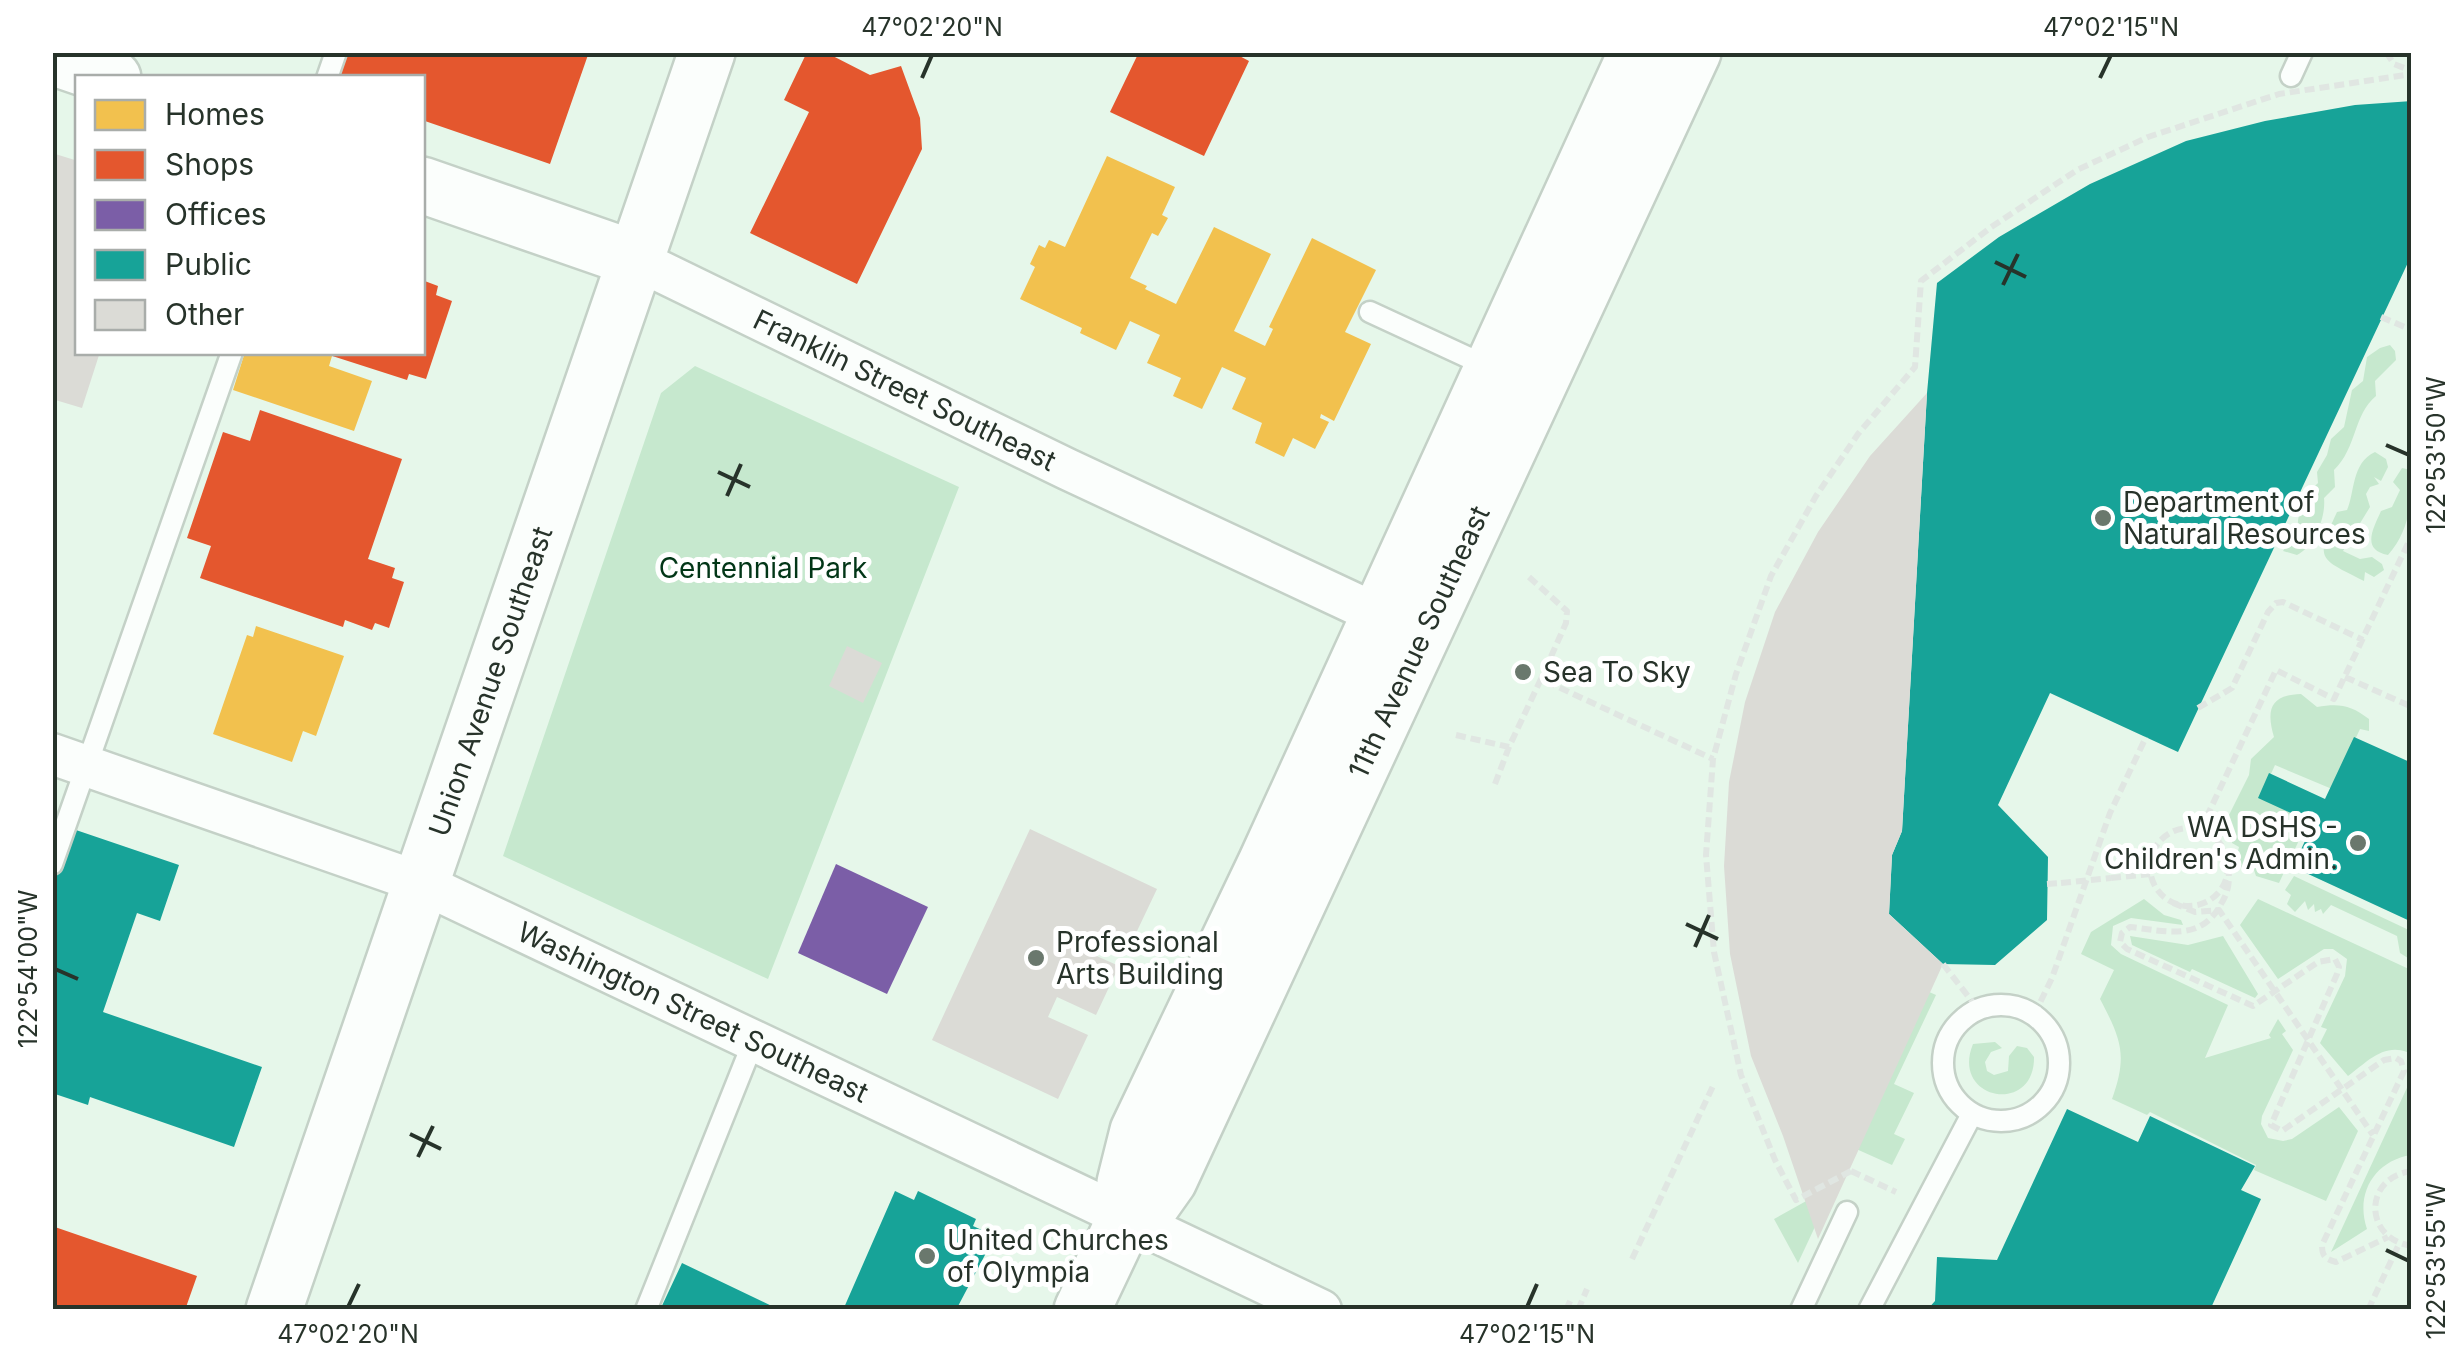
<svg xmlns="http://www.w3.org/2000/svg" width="2464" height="1362" viewBox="0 0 2464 1362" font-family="Inter,sans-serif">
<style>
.green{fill:#c6e8ce}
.homes{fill:#f2c14e}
.shops{fill:#e4572e}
.offices{fill:#7b5ea7}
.public{fill:#17a398}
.building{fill:#dbdbd6}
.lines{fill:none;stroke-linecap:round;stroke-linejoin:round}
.lane-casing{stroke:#c4d1c7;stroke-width:25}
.street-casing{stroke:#c4d1c7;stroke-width:45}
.secondary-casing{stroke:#c4d1c7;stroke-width:60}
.path{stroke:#e0e6e2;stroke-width:6;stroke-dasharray:10 5;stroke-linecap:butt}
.lane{stroke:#fbfefc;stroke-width:20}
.street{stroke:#fbfefc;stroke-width:40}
.secondary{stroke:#fbfefc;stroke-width:55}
.path-bridge{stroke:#e0e6e2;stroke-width:6;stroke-dasharray:10 5;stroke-linecap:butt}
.ticks{fill:none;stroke:#27332a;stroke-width:4}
.poi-dot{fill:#6a786d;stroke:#fff;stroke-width:4}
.labels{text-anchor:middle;stroke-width:10;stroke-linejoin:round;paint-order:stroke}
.street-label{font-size:28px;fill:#27332a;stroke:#fff}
.poi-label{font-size:28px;fill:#27332a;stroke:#fff;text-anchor:start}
.park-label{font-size:28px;fill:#023617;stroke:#fff}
.neatline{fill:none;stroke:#27332a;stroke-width:4}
.ticks-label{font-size:25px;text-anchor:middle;fill:#27332a}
</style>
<rect width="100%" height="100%" fill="#e6f7ea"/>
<path class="green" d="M2390,345L2395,351L2396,360L2375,381L2376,396C2353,415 2357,448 2334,470L2335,487L2324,498C2326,517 2315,546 2297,555L2283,551L2298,529C2296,513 2307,493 2318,483L2317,472L2327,455L2331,439L2344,427L2352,390L2363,381L2367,357L2380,348Z
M695,366L959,487L768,979L503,856L661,393Z
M2375,452L2386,459L2388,467L2381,481L2374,477L2379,484L2370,487L2366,494L2370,507L2343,551L2360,559L2372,557L2382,564L2384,570L2374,577L2365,572L2364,581C2318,558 2315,560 2337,512L2347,510C2355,493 2351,463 2375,452Z
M2402,468L2411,470C2412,501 2410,530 2388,555C2361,550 2373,529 2381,511L2392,507L2400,490L2393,482Z
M2301,694L2317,707C2339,703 2351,705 2369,719V731L2360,729L2332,789L2275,765L2261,796L2309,819L2279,883L2256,876L2253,867L2243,870L2236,859L2239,847L2232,843L2233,832L2227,819L2249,775L2251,759L2274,737C2266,710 2270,695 2301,694Z
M2294,876L2411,931V960L2400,953L2397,936L2331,905L2323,914L2321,909L2315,912L2314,904L2308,910L2305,901L2295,912L2287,904L2291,895L2285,890Z
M2144,899L2164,915L2181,920L2183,925L2131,918L2113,926L2111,945L2121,954L2228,1005L2205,1058L2271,1038L2269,1035L2278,1019L2286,1031L2282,1034L2293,1050L2262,1116L2261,1124L2268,1138L2283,1141L2292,1139L2339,1107L2358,1131L2326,1201L2254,1170L2256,1165L2150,1112L2147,1115L2112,1099C2128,1055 2121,1039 2100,999L2114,970L2081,954L2091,932Z
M2258,899L2411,970V1059L2407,1052C2383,1043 2366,1063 2348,1076L2320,1043L2327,1029L2321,1027L2345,976L2347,959L2333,949H2324L2278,979L2240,925Z
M2130,936L2188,945L2223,936L2258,994L2255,998L2192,969L2190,972L2132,945Z
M1927,991L1936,995L1894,1084L1914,1093L1894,1134L1905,1139L1892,1165L1854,1148Z
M1995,1042L2002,1048L1991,1052L1985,1062L1987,1071L1994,1075L2008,1071L2009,1056L2017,1046L2027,1048L2034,1057C2035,1116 1950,1100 1973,1044Z
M2411,1079V1155C2374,1161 2355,1194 2367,1229L2331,1252Z
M1817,1195L1828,1199L1798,1263L1774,1219Z"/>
<path class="homes" d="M1107,156L1175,187L1162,215L1168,218L1158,236L1152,233L1130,278L1147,286L1145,289L1176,304L1214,227L1271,254L1234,331L1265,346L1273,329L1269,327L1312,238L1376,270L1345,332L1371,344L1334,421L1321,414L1320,418L1329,422L1315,449L1293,438L1284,457L1255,443L1262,423L1232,409L1246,378L1222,367L1202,409L1173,396L1181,378L1147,363L1160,335L1130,321L1116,350L1080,333L1082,328L1020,299L1035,267L1030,264L1039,245L1045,248L1049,240L1065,247Z
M245,352H327L332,356L329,366L372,381L354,431L233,390Z
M256,626L344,656L316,736L303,731L292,762L213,734L247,635L253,637Z"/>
<path class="shops" d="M341,52H589L550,164L422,120V78H329Z
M807,52H825L870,75L901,66L920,118L922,149L857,284L750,233L809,112L784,100Z
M1139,52H1232L1249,61L1204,156L1110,112Z
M422,280L438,286L436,295L452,301L426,379L409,374L407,380L323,353L422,352Z
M260,410L402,459L368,559L395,568L392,578L404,582L389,628L375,623L372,630L345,620L343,627L200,578L211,546L187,538L223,432L250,441Z
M52,1226L197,1276L185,1310H52Z"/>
<path class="offices" d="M836,864L928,907L887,994L798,953Z"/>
<path class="public" d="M2412,101V254L2178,752L2050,693L1998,805L2048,857L2047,920L1995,965L1943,964L1889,914L1892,855L1902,831L1927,393L1937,283L1999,237L2090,184L2186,141L2265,121L2355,105Z
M2354,737L2412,763V922L2293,867L2316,817L2307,813L2304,819L2258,798L2269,773L2325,799Z
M73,829L179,865L160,921L137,913L103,1012L262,1067L234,1147L90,1097L88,1105L52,1093V888Z
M2067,1109L2138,1142L2150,1116L2255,1166L2241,1190L2261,1199L2210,1310H1927L1935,1301L1937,1257L1997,1260Z
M895,1191L914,1200L918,1191L976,1219L973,1226L995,1236L956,1310H843Z
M682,1263L780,1310H660Z"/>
<path class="building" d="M52,153L78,161V352H100L82,408L52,399Z
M1927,393L1902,831L1892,855L1889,914L1943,964L1818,1239L1783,1136L1751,1056L1730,954L1724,866L1729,782L1745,702L1775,612L1818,532L1870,456Z
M847,646L882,663L863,703L829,686Z
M1030,829L1157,889L1128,950L1089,932L1081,949L1119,966L1096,1015L1057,997L1048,1017L1088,1035L1058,1099L932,1040Z"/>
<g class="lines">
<defs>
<path id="lane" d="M2291,76L2302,52
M327,78L336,52
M1370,312L1491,368
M52,864L232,352
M1943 1063a58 58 0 1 1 116 0a58 58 0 1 1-116 0Z
M646,1310L754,1040
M1801,1310L1847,1212
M1869,1310L1972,1114"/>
<g id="street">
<path id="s1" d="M635,259L1067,469L1379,615"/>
<path id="s2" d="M52,754L419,882L1321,1310"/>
</g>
<g id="secondary">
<path d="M52,57L113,78"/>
<path d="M422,185L635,259"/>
<path id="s3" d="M1127,1215L1152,1204L1169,1180L1693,52"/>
<path id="s4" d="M274,1310L707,52"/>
<path d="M1082,1310L1127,1215L1125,1183L1138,1131L1266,863L1637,52"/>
</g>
</defs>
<use href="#lane" class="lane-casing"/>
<use href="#street" class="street-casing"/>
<use href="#secondary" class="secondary-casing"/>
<path class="path" d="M2386,52L2394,64L2412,71
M2381,317L2412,330
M1529,577L1567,611L1566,623L1541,679
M2345,677L2412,707
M2198,708L2232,688L2268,612L2276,603L2283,602L2363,640
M1456,735L1509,747L1541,679L1713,759
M1495,784L1509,747
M2150 867a39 39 0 1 1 78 0a39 39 0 1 1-78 0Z
M2200,831L2276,670L2334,699L2412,535
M2228,866C2230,881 2229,891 2221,904C2201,942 2166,931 2130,927L2122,933L2120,942L2127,949L2253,1006L2318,962L2335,959L2339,967L2337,974L2271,1125L2282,1131L2384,1060L2396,1058L2401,1061L2404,1071L2322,1245C2322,1256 2325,1259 2336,1262L2388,1237
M2111,878L2150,874
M2047,884L2061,883
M2173,903L2195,912L2219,910L2373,1135
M1943,964L1978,1009
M2034,1015L2052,978L2110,813L2146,737
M1851,1171L1896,1192
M2412,1171C2363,1177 2363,1239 2412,1246
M1632,1259L1713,1086
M1566,1310L1571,1299
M1578,1310L1587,1289
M2368,1310L2399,1244"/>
<use href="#lane" class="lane"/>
<use href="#street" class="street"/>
<use href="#secondary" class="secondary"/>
<path class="path-bridge" d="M2061,883L2111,878
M1851,1171L1796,1200L1775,1160L1741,1075L1714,952L1706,855L1713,759L1736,674L1771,576L1816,496L1858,434L1915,367L1921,281L1990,228L2077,170L2148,137L2279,94L2412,74"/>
</g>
<path class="ticks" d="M922,78L932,55M2100,78L2111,55M1995,262L2026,277M2003,285L2018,254M2386,445L2409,455M718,472L750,487M727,496L741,464M1686,924L1718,939M1695,947L1709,915M55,969L78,979M410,1134L441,1149M418,1157L433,1126M2386,1250L2409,1261M348,1307L359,1284M1527,1307L1537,1284"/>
<g class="poi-dot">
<circle cx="2103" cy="518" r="10"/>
<circle cx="1523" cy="672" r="10"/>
<circle cx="2358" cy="843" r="10"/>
<circle cx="1036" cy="958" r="10"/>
<circle cx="927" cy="1256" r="10"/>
</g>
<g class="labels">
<g class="street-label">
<text dy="10" stroke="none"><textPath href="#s1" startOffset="300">Franklin Street Southeast</textPath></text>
<text dy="10" stroke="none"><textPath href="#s3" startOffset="650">11th Avenue Southeast</textPath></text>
<text dy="10" stroke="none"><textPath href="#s4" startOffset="665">Union Avenue Southeast</textPath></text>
<text dy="10" stroke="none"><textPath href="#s2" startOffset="692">Washington Street Southeast</textPath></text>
</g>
<g class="poi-label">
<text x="2123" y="512">Department of<tspan x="2123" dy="32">Natural Resources</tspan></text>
<text x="1543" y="682">Sea To Sky</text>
<text x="2338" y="837" text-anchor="end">WA DSHS -<tspan x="2338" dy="32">Children's Admin.</tspan></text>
<text x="1056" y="952">Professional<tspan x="1056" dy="32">Arts Building</tspan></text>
<text x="947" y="1250">United Churches<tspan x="947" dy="32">of Olympia</tspan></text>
</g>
<g class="park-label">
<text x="763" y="578">Centennial Park</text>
</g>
</g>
<rect width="2464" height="1362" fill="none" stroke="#ffffff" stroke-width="110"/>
<rect x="75" y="75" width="350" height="280" fill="#ffffff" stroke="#a9adaa" stroke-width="2.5"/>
<rect x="95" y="100" width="50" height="30" fill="#f2c14e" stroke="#a9adaa" stroke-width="2.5"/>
<text x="165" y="125" font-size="30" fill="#27332a">Homes</text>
<rect x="95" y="150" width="50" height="30" fill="#e4572e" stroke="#a9adaa" stroke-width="2.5"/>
<text x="165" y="175" font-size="30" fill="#27332a">Shops</text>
<rect x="95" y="200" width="50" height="30" fill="#7b5ea7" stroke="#a9adaa" stroke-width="2.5"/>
<text x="165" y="225" font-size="30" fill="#27332a">Offices</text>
<rect x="95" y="250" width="50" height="30" fill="#17a398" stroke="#a9adaa" stroke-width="2.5"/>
<text x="165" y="275" font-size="30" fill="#27332a">Public</text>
<rect x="95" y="300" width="50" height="30" fill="#dbdbd6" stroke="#a9adaa" stroke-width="2.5"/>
<text x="165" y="325" font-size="30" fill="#27332a">Other</text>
<rect x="55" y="55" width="2354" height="1252" class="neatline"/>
<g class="ticks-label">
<text x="932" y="36">47°02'20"N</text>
<text x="2111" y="36">47°02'15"N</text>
<text transform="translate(2436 455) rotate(-90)" y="9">122°53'50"W</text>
<text transform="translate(28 969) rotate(-90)" y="9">122°54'00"W</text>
<text transform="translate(2436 1261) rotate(-90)" y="9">122°53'55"W</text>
<text x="348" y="1343">47°02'20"N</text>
<text x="1527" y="1343">47°02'15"N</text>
</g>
</svg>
